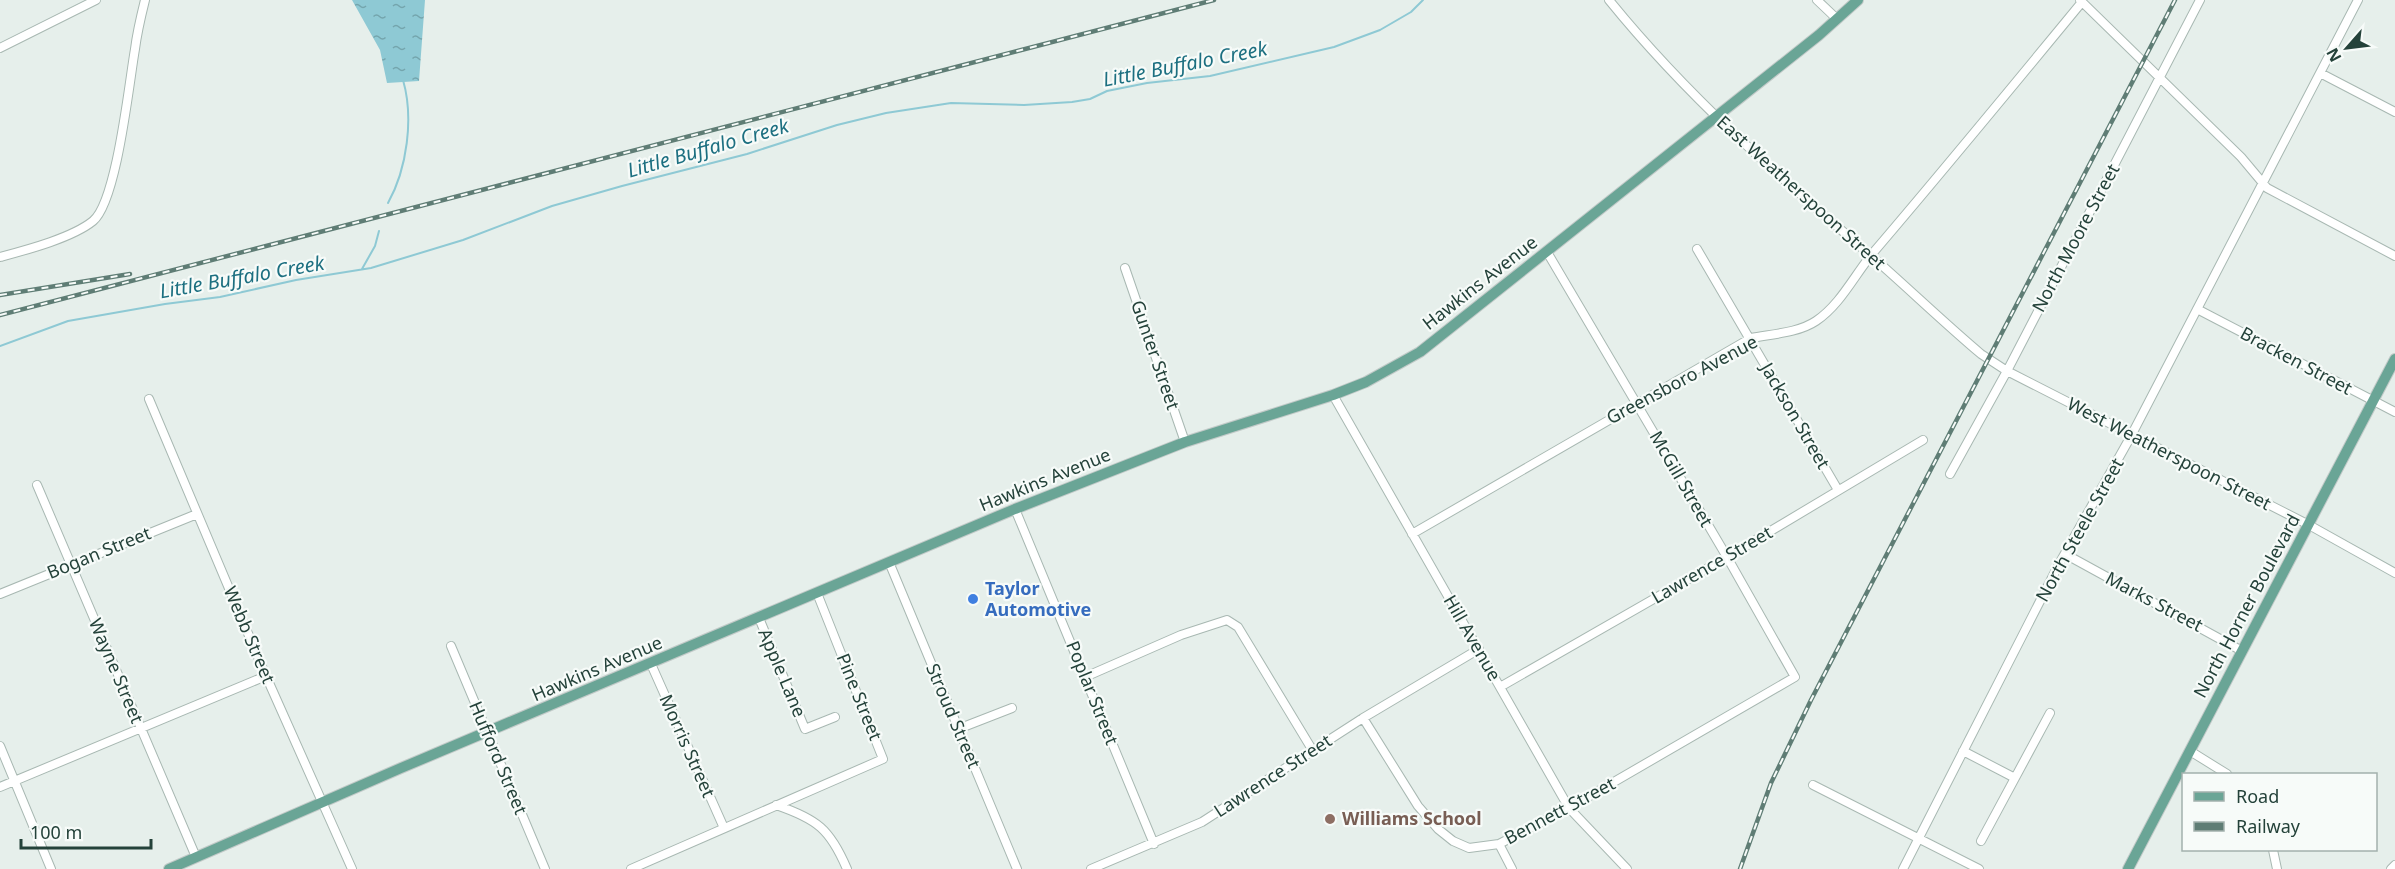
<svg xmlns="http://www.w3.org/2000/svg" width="2395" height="869" viewBox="0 0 2395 869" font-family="'Noto Sans',sans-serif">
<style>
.water{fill:url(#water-ripples)}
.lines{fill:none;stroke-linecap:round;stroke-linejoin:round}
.stream{stroke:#8ec9d4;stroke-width:2}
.minor-casing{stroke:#a8b8b2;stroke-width:10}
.major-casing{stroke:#c2cac8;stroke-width:12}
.minor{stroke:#fff;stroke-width:8}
.major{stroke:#6aa596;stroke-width:10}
.rail-casing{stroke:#5f7d75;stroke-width:4.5}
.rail{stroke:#f7fbf9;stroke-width:2;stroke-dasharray:7;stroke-linecap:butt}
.shop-dot{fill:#3f7fe0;stroke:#f7fbf9;stroke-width:2}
.education-dot{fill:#8d6e63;stroke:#f7fbf9;stroke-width:2}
.labels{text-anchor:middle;stroke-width:4.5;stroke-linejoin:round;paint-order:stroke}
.street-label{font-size:18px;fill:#24423a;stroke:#f7fbf9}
.shop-label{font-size:18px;font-weight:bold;fill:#366cbe;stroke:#f7fbf9;text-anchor:start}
.education-label{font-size:18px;font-weight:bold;fill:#785e54;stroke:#f7fbf9;text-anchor:start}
.water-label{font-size:20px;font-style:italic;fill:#1c6f80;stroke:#f7fbf9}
</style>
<defs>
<pattern id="water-ripples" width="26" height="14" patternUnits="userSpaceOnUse" patternTransform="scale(1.5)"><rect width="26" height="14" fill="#8ec9d4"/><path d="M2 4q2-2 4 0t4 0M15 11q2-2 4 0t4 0" fill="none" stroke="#74a5ad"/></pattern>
</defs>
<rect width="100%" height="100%" fill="#e6efeb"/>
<path class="water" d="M352,0H425L419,81L387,83L380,50Z"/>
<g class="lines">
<path class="stream" d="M388,203C407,169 414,118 403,80
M362,269L375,246L379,231
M0,346L68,321L165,304L220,297L296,280L371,268L463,240L552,206L622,186L747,154L837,125L886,113L951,103L1024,105L1072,102L1090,99L1107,91L1147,83L1210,76L1334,47L1380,30L1411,12L1423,0"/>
<defs>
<path id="minor" d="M1609,0C1686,95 1777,175 1869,254C1907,287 1943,322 1981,354L2007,371L2309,525L2395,573
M1817,0L1837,19
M2080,0L2241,157L2267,188L2395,256
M0,48L96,0
M2322,74L2395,112
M1697,249L1838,490
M0,257C26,250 72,238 93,221C117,201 129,83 135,49C137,33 141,16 145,0
M1125,268L1185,442
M2197,309L2395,412
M1333,395L1569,808L1627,869
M149,399L266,676L352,869
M1950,474L2007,371L2200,0
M37,485L196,857
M1015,509L1154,844
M1412,534L1751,338C1772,334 1798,333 1816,321C1840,305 1854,276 1872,254C1943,171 2012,87 2082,2
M2065,554L2242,651
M889,562L1017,869
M0,594L197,514
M759,618L805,729L835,717
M451,646L545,869
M651,664L724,828
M1085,677L1181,635L1227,620L1238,627L1313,751
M1500,687L1727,557L1923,440
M1363,718L1418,806L1438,829L1453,841L1469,848L1499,844L1569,808L1795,677L1727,557L1547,252
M958,729L1012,708
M0,746L51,869
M1963,751L2015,778
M2190,751L2227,774
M1813,785L1979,869
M0,787L266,676
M776,805C817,819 830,829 847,869
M1981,841L2050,713
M1499,844L1512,869
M2273,850L2277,869
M631,869L883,759L817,593
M1091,869L1202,822L1363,718L1479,649
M1903,869L2059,564L2131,436L2358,0
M2391,869L2395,865"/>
<path id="major" d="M169,869L401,768L1015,509L1185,442L1333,395L1366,382L1420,352L1819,35L1858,0
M2128,869L2395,359"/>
</defs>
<use href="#minor" class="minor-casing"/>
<use href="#major" class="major-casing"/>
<use href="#minor" class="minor"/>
<use href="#major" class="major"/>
<defs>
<path id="rail" d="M0,295L130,274
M0,315L1214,0
M1740,869L1771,783L1811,700L2175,0"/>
</defs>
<use href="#rail" class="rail-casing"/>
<use href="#rail" class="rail"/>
</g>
<circle class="shop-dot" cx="973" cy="599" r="6"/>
<circle class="education-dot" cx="1330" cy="819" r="6"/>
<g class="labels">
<g class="street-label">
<text transform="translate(1801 193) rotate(42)" y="6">East Weatherspoon Street</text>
<text transform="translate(2076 238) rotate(-62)" y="6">North Moore Street</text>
<text transform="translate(1480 283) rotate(-38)" y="6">Hawkins Avenue</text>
<text transform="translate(1155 355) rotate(71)" y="6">Gunter Street</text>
<text transform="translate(2296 361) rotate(28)" y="6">Bracken Street</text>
<text transform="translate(1682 380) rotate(-28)" y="6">Greensboro Avenue</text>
<text transform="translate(1795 416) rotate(60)" y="6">Jackson Street</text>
<text transform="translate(2169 454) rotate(27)" y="6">West Weatherspoon Street</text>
<text transform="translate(1681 479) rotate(60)" y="6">McGill Street</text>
<text transform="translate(1045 480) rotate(-22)" y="6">Hawkins Avenue</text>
<text transform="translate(2080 530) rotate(-61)" y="6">North Steele Street</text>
<text transform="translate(99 553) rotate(-22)" y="6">Bogan Street</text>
<text transform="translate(1712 565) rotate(-30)" y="6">Lawrence Street</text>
<text transform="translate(2154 602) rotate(28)" y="6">Marks Street</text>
<text transform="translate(2247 606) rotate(-62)" y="6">North Horner Boulevard</text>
<text transform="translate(249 635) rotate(67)" y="6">Webb Street</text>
<text transform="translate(1472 638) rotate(60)" y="6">Hill Avenue</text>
<text transform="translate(597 669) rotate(-23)" y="6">Hawkins Avenue</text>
<text transform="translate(116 671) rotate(67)" y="6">Wayne Street</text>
<text transform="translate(782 673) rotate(67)" y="6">Apple Lane</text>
<text transform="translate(1092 693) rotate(68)" y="6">Poplar Street</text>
<text transform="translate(859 697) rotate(68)" y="6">Pine Street</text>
<text transform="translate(953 716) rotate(67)" y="6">Stroud Street</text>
<text transform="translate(687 746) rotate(66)" y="6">Morris Street</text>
<text transform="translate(498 758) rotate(67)" y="6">Hufford Street</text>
<text transform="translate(1273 776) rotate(-33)" y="6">Lawrence Street</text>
<text transform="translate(1560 811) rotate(-28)" y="6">Bennett Street</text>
</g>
<g class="shop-label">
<text x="985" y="595">Taylor<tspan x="985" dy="21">Automotive</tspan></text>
</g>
<g class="education-label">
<text x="1342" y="825">Williams School</text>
</g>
<g class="water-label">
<text transform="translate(1185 64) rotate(-11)" y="7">Little Buffalo Creek</text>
<text transform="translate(708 148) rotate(-16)" y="7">Little Buffalo Creek</text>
<text transform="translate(242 277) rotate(-10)" y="7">Little Buffalo Creek</text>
</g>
</g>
<rect x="2182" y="773" width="195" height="78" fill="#f7fbf9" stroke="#a3b1ad" stroke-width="1.5"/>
<rect x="2194" y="792" width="30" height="9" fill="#6aa596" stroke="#a3b1ad" stroke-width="1.5"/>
<text x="2236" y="803" font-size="18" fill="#24423a">Road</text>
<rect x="2194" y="822" width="30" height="9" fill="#5f7d75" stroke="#a3b1ad" stroke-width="1.5"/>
<text x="2236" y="833" font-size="18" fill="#24423a">Railway</text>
<g transform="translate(2347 48) rotate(242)" stroke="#f7fbf9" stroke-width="4.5" paint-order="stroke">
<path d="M0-4.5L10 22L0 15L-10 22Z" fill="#24423a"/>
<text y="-9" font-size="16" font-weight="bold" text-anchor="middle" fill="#24423a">N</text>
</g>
<path d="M21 839v9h130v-9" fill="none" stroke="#24423a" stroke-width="3"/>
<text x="30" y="839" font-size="18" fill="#24423a" stroke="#f7fbf9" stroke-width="4.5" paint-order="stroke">100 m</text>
</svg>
